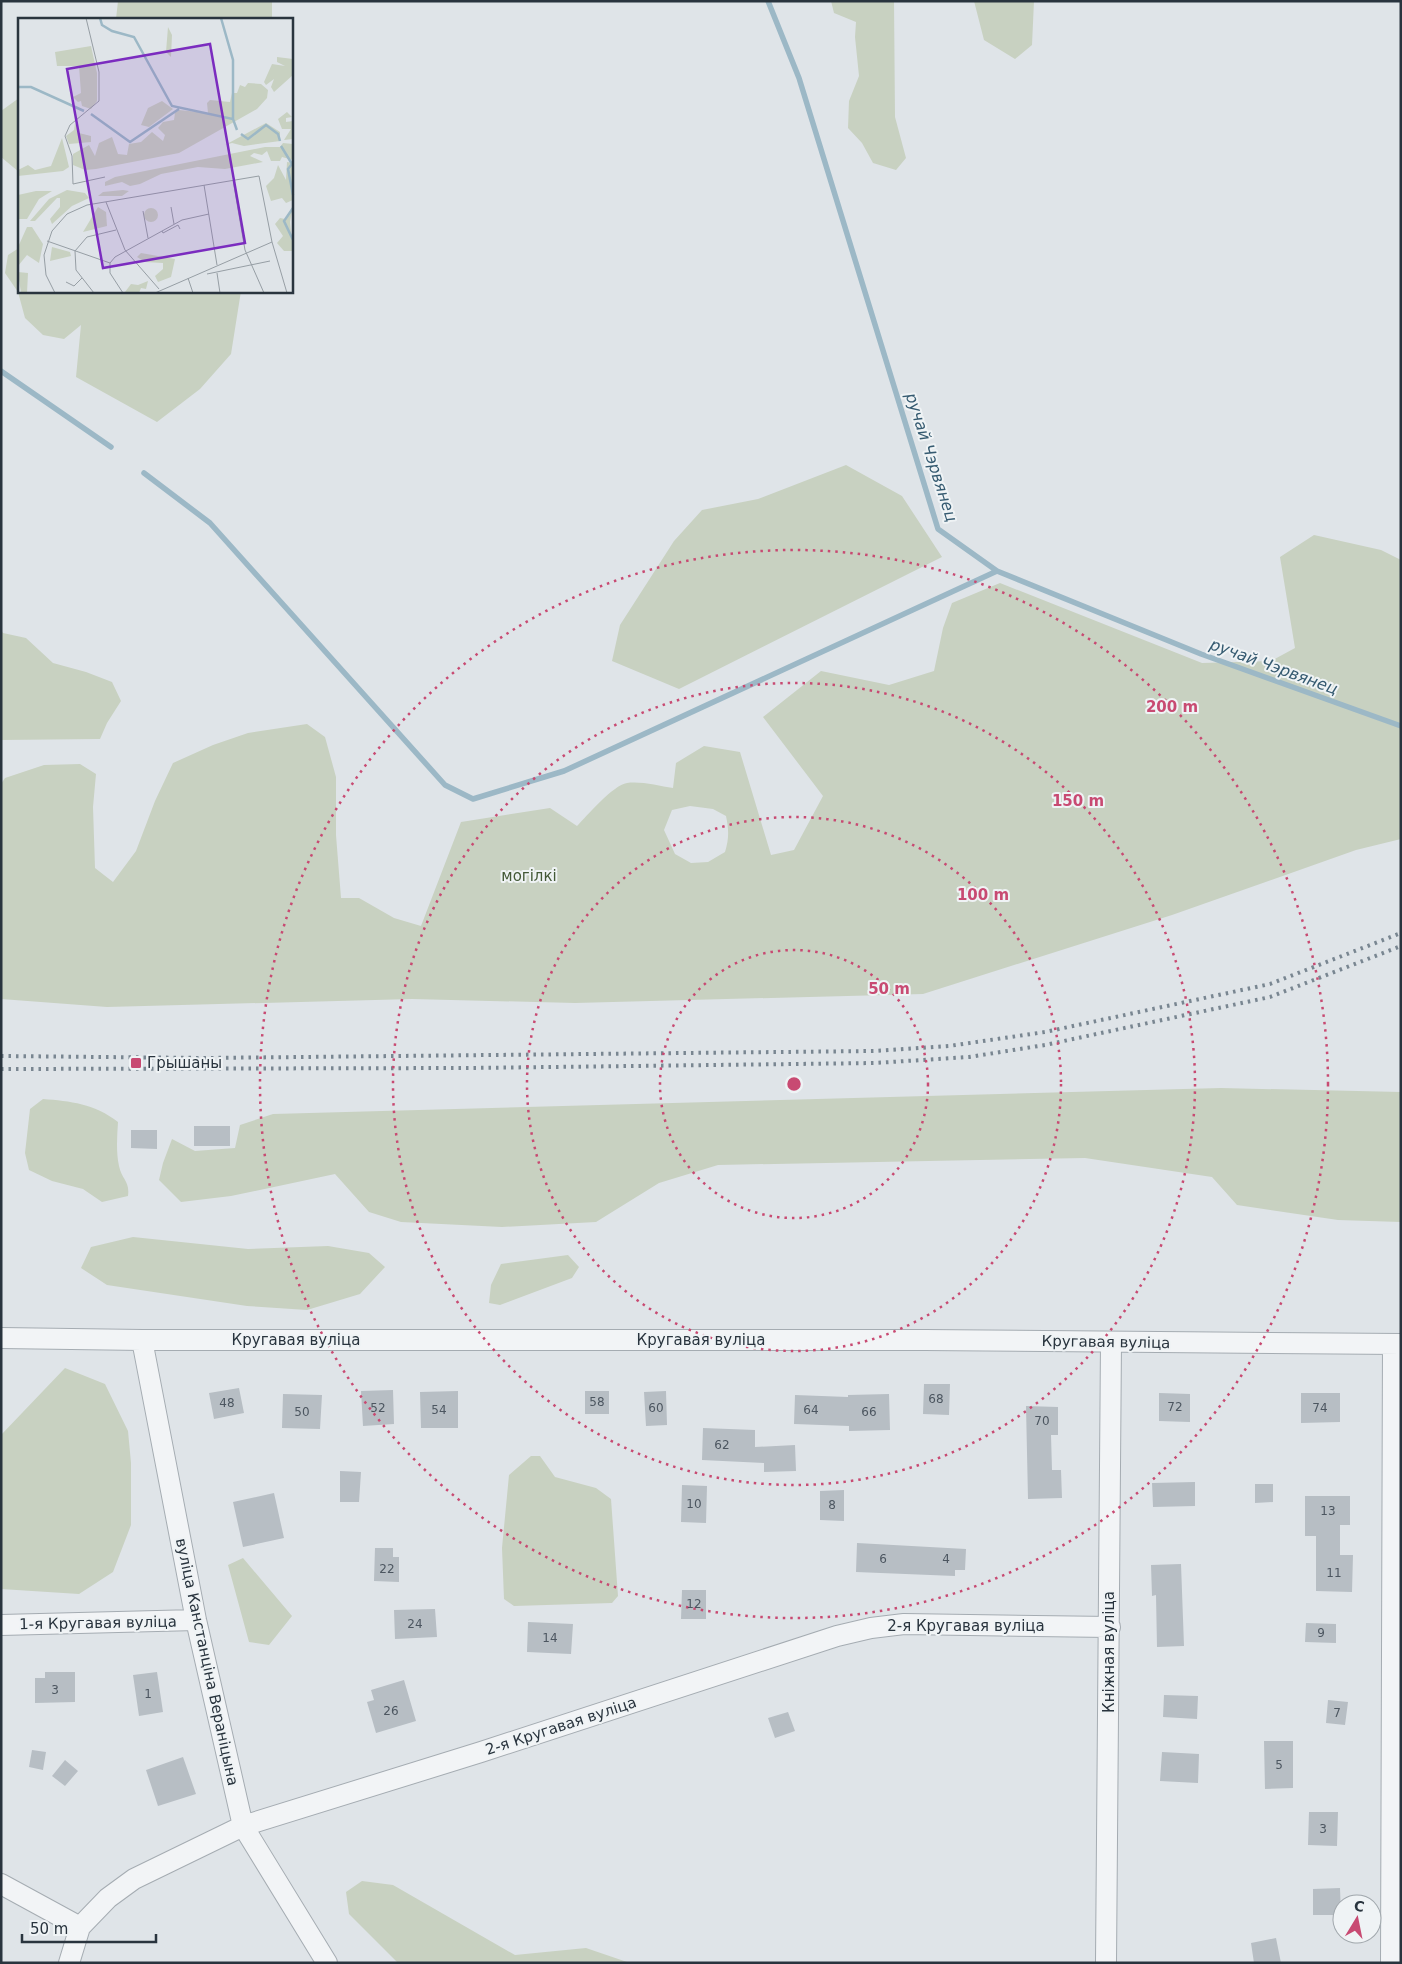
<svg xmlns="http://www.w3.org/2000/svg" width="1402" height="1964" viewBox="0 0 1402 1964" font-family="'DejaVu Sans',sans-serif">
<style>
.green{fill:#c8d1c1;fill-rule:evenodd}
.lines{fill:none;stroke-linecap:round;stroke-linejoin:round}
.stream{stroke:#9cb8c6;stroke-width:5.5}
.building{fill:#b7bec4}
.street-casing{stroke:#a5acb2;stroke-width:22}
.street{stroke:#f2f4f6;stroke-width:20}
.rail{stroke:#798691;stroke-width:4;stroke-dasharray:2.5 5;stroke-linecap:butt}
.ring{fill:none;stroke:#c84a72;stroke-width:2.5;stroke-dasharray:2.5 5}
.poi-dot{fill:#c84a72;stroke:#eff3f5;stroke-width:2}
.labels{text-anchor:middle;stroke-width:4;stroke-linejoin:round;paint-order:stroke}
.number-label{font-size:12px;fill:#4c5660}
.park-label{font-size:15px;fill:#435937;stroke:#eff3f5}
.poi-label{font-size:15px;fill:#29343e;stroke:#eff3f5;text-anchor:start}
.street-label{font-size:15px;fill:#29343e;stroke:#eff3f5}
.water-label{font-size:16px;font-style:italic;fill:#355a70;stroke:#eff3f5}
.inset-river{fill:none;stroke:#9cb8c6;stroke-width:2.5}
.inset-road{fill:none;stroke:#969ea4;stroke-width:1}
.view{fill:#7b2cbf;fill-opacity:0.15;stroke:#7b2cbf;stroke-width:2.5}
.inset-edge{fill:none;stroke:#29343e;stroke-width:2.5}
.centre{fill:#c84a72;stroke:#eff3f5;stroke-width:2.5}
.ring-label{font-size:15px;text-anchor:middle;font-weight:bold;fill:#c84a72;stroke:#eff3f5;stroke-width:4;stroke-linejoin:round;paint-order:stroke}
</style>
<rect width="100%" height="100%" fill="#dfe4e8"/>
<path class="green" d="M118,1H272V19H116Z
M831,1H894L895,117L906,158L896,170L873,163L862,143L848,128L849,101L859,76L855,37L856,22L834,13Z
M974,1H1034L1032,45L1015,59L984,40Z
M19,98V172L1,157V111Z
M19,248V291H241L231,354L200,389L157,422L76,377L81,325L64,339L43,335L25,318L18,292L5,273L8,255Z
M846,465L902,496L942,557L679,689L612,661L620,625L674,541L702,510L758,499Z
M1314,535L1381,550L1401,560V839L1356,850L1172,915L923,994L575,1003L412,999L107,1007L1,999V784L5,778L44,765L80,764L96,774L93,807L95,868L113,882L136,851L155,801L173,763L213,745L248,733L307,724L325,737L336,777V835L341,898H359L394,918L421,926L461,822L550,808L577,826C587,816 613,785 627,783C641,781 659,786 673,788L676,763L704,746L740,752L771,855L794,850L823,796L763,717L821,671L889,685L934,671L943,628L952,603L1000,583L1202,663L1271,661L1295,648L1280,557ZM690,806L713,809L726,816C729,830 729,839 725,852L708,862L691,863L675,854L664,830L672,810Z
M1,630L3,633L26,638L53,663L86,672L112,682L121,701L107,723L100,739L1,740Z
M1221,1088L1401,1092V1222L1338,1220L1237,1205L1212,1177L1085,1158L718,1165L659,1183L596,1222L502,1227L401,1222L369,1212L335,1174L231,1196L181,1202L159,1180L163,1163L172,1139L195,1151L235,1148L240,1125L273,1114Z
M43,1099C70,1101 95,1104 118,1122C117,1137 116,1152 119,1166C122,1180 130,1181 128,1196L102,1202L83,1189L52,1181L29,1170L25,1153L30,1109Z
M133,1237L248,1249L328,1246L369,1253L385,1267L360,1294L307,1310L247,1306L107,1285L81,1268L91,1247Z
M568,1255L579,1267L572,1278L500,1305L489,1303L491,1285L501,1264Z
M65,1368L105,1384L128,1431L131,1463V1525L113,1572L79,1594L1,1589V1435Z
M531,1456H540L555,1477L596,1488L611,1499L618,1596L612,1603L514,1606L504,1599L502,1548L509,1475Z
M243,1558L292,1616L269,1645L249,1642L228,1565Z
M362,1881L393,1885L515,1955L586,1948L630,1963H398L349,1914L346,1892Z"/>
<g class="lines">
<path class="stream" d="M768,1L799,78L938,529L997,571L1201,654L1401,726
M1,371L111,447
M144,473L210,523L445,785L473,799L564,771L997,571"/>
</g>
<path class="building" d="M194,1126H230V1146H194Z
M131,1130H157V1149L131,1148Z
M924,1384H950L949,1415L923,1414Z
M239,1388L244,1413L214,1419L209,1393Z
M393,1390L394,1424L363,1426L361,1391Z
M458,1391V1428H421L420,1392Z
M585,1391H609V1414H585Z
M666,1391L667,1425L646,1426L644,1392Z
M1159,1393L1190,1394V1422L1159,1421Z
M1301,1393H1340V1422L1301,1423Z
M283,1394L322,1395L320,1429L282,1428Z
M889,1394L890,1430L849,1431V1426L794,1424L795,1395L848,1397V1395Z
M1026,1406L1058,1407V1435H1051L1052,1470H1061L1062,1498L1028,1499Z
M703,1428L755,1430V1447L795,1445L796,1471L764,1472V1463L702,1460Z
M340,1471L361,1472L359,1502H340Z
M1195,1482V1506L1153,1507L1152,1483Z
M1255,1484H1273V1502L1255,1503Z
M682,1485L707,1486L706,1523L681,1522Z
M844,1490V1521L820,1520V1491Z
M274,1493L284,1538L243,1547L233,1502Z
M1305,1496H1350V1525H1340V1555H1353L1352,1592L1316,1591V1536H1305Z
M857,1543L966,1549L965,1570H955V1576L856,1572Z
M375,1548H393V1557H399V1582L374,1581Z
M1181,1564L1184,1646L1157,1647L1156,1595L1152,1596L1151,1565Z
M682,1590H706V1619H681Z
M435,1609L437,1637L395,1639L394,1610Z
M528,1622L573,1624L571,1654L527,1652Z
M1306,1623L1336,1624V1643L1305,1642Z
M45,1672H75V1702L35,1703V1678H45Z
M157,1672L163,1712L139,1716L133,1675Z
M404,1680L416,1721L376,1733L367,1702L374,1700L371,1690Z
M1164,1695L1198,1696L1197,1719L1163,1717Z
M1328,1700L1348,1702L1345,1725L1326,1723Z
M788,1712L795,1731L775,1738L768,1718Z
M1264,1741H1293V1788L1265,1789Z
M32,1750L46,1752L43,1770L29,1767Z
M1162,1752L1199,1754L1198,1783L1160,1781Z
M183,1757L196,1794L158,1806L146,1770Z
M65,1760L78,1771L65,1786L52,1776Z
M1309,1812H1338L1337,1846L1308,1845Z
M1340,1888L1341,1915H1313V1889Z
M1276,1938L1281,1963H1254L1251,1943Z"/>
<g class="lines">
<defs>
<path id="street" d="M1,1338L142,1340H925L1401,1344
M142,1340L196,1620L243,1826L327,1963
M1,1625L196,1620
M1,1884L80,1927
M69,1963L80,1927L108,1898L134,1879L243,1826L481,1752L837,1636L871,1628L904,1624L1110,1627
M1106,1963L1111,1342
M1391,1963L1393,1344"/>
</defs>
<use href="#street" class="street-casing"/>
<use href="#street" class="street"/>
<path class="rail" d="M1,1056L205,1058L875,1051L949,1046L1045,1032L1270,984L1401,933
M1,1069L470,1068L875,1063L969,1057L1045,1045L1270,997L1401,946"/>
</g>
<g class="ring">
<circle cx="794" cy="1084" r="134"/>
<circle cx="794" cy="1084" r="267"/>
<circle cx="794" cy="1084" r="401"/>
<circle cx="794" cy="1084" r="534"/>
</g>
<rect class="poi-dot" x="130" y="1057" width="12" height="12" rx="2.5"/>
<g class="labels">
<g class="number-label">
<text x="936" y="1403">68</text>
<text x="597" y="1406">58</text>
<text x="227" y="1407">48</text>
<text x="1175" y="1411">72</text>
<text x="378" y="1412">52</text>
<text x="656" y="1412">60</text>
<text x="1320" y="1412">74</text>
<text x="439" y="1414">54</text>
<text x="811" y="1414">64</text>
<text x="302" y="1416">50</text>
<text x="869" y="1416">66</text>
<text x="1042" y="1425">70</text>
<text x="722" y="1449">62</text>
<text x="694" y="1508">10</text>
<text x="832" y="1509">8</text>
<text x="1328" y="1515">13</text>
<text x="883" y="1563">6</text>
<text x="946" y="1563">4</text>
<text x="387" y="1573">22</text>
<text x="1334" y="1577">11</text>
<text x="694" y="1608">12</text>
<text x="415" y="1628">24</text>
<text x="1321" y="1637">9</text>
<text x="550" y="1642">14</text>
<text x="55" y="1694">3</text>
<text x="148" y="1698">1</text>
<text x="391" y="1715">26</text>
<text x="1337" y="1717">7</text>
<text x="1279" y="1769">5</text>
<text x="1323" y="1833">3</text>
</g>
<g class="park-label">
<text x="529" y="881">могілкі</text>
</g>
<g class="poi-label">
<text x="147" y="1068">Грышаны</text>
</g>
<g class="street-label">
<text x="296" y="1345">Кругавая вуліца</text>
<text x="701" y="1345">Кругавая вуліца</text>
<text transform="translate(1106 1342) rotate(1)" y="5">Кругавая вуліца</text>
<text transform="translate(98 1623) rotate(-1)" y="5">1-я Кругавая вуліца</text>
<text x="966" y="1631">2-я Кругавая вуліца</text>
<text transform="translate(1109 1652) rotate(-90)" y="5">Кніжная вуліца</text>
<text transform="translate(207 1662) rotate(78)" y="5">вуліца Канстанціна Вераніцына</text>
<text transform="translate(561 1726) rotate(-18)" y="5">2-я Кругавая вуліца</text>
</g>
<g class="water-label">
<text transform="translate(932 457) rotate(72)" y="6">ручай Чэрвянец</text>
<text transform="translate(1274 666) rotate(20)" y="6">ручай Чэрвянец</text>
</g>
</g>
<g transform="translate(18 18)">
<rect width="275" height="275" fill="#dfe4e8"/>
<path d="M150,9L154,17L153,39L148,34ZM73,28L79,55V83L73,91L64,88L63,83L60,84L55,79L63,75L61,48H39L37,34ZM259,39L275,41V57L256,74L253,69L256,61L248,67L246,64L254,46L267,48L259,44ZM230,65L243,66L250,72L249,80L239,91L161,135L78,151L67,152L55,147V136L71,127L77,138L81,125L94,119L100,136L109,137L111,126L123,124L134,114L145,123L147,117L140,110L145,104L156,102L157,95L161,92L190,95L189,85L192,82L212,84L214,75H219L222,67L227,69ZM144,83L155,91L131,109L123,107L130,90ZM269,94L274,99L268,100V104L275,103V121L266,122L273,111H264L260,101ZM57,105L61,115L73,118V124L51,126L48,118L56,112ZM248,105L262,114V123L226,128L214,125L207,127ZM44,120L51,149L45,153L0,158V152L10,147L17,152L33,148ZM265,125L275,126V142L264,139L262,143H253L249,133L244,137L236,135L232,138L245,144L207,151L180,149L143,156L122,166L112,168L104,164L87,168V164L97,159L247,129H262ZM269,144L275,145V182L268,185L264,180L253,183L248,168L256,160L260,147L268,162ZM49,172L67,175L71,180L54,188L34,206L32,201L42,189V180H39L17,203H12L31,181ZM105,172L111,173L104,178H80L85,174ZM18,173H34L21,181L9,201H0V177ZM275,188L272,204L275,233H266L259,225L265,218L257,206L262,200L267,201ZM80,189L88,194L89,208L65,214ZM126 197a7 7 0 1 1 14 0a7 7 0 1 1-14 0ZM9,209H14L25,226L21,245L9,237L0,248V229ZM34,229L52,234L53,238L32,243ZM123,235L157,241L153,259L140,264L137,258L145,251V245L127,244L119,239ZM0,254L10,255L9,275H3ZM130,263L128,271L123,270L121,275L107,274L113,266L120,267Z" fill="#c8d1c1"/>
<path class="inset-river" d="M82,0L84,7L94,13L116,19L154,88L215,101L219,112M203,0L215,42V101M0,69H13L66,93M73,96L112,124L161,91M223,116L230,121L248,107L260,116L262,123M263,128L274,146L270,151L275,177M275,190L266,203L275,222"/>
<path class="inset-road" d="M68,0L81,54V83L52,107L47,118L54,138L55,166L87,159M215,162L227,232L246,275M186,167L199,247M88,184L107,232L141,271M153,189L156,206M125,193L130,220M144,213L145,215L160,207L162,211M29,223L92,245M199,255L202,275M189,256L252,243M170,260L175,275M48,264L56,268L64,260M37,275L28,257L26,237L34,213L49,196L69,187L241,158L254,224L269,275M76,275L58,252L57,233L69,219L98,212M105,275L92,255V245L97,239L164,202L191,196M137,275L254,224"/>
<path class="view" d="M192,26L227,225L85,250L49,51Z"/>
<rect width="275" height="275" class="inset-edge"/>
</g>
<circle cx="794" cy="1084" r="8" class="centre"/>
<g class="ring-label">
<text x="1172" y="712">200 m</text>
<text x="1078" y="806">150 m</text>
<text x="983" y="900">100 m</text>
<text x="889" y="994">50 m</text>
</g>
<rect width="1402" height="1964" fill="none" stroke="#29343e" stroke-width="5"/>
<g transform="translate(1357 1919) rotate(10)"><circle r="24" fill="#eff3f5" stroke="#a0a7ac"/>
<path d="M0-4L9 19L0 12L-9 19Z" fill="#c84a72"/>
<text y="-8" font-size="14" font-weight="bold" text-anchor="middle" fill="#29343e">С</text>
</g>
<path d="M22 1934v8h134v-8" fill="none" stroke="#29343e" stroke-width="2.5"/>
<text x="30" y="1934" font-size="15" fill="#29343e" stroke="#eff3f5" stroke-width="4" paint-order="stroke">50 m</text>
</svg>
